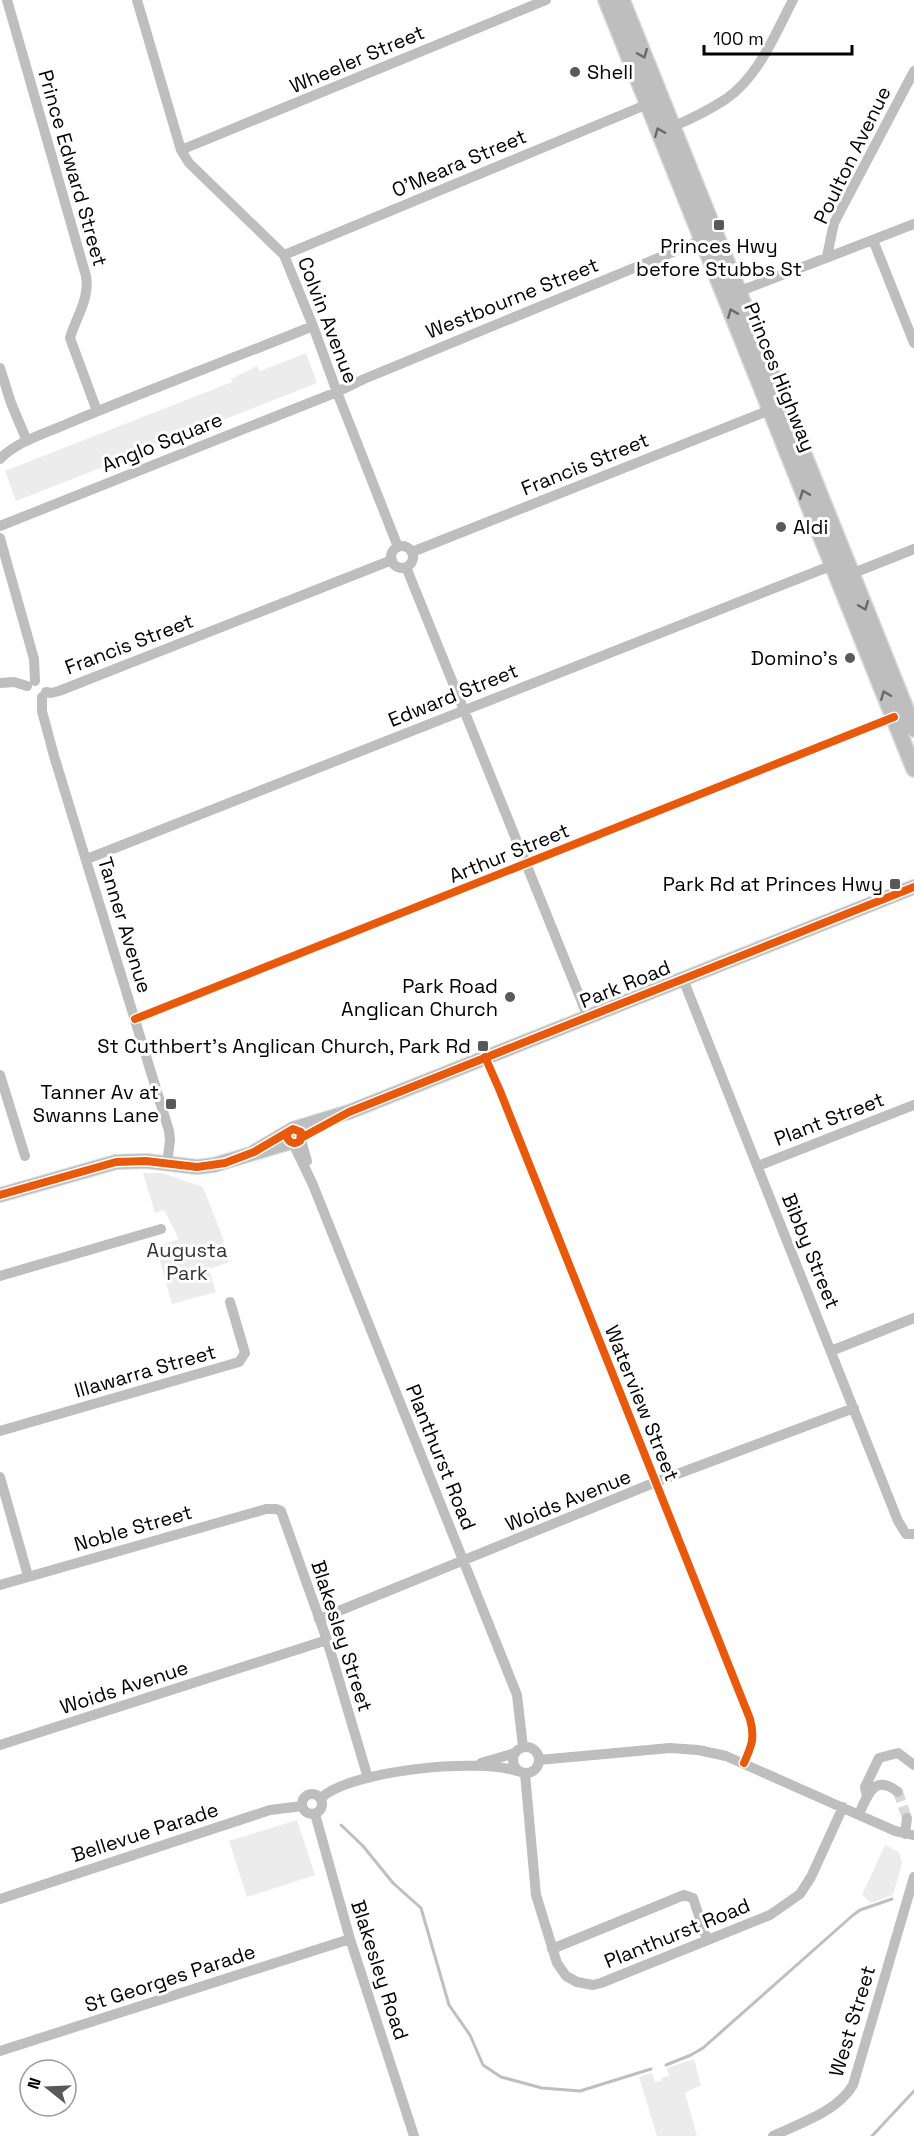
<svg xmlns="http://www.w3.org/2000/svg" width="914" height="2136" viewBox="0 0 914 2136" font-family="'Space Grotesk',sans-serif">
<style>
.green{fill:#ececec}
.lines{fill:none;stroke-linecap:round;stroke-linejoin:round}
.stream{stroke:#bfbfbf;stroke-width:3}
.minor-tunnel{stroke:#d9d9d9;stroke-width:10;stroke-dasharray:10 5;stroke-linecap:butt}
.major-casing{stroke:#dbdbdb;stroke-width:16}
.highway-casing{stroke:#dbdbdb;stroke-width:18}
.minor{stroke:#bebebe;stroke-width:10}
.major{stroke:#bebebe;stroke-width:14}
.highway{stroke:#bebebe;stroke-width:15}
.cycleway-casing{stroke:#fff;stroke-width:11}
.cycleway{stroke:#e8590c;stroke-width:8}
.oneway{stroke:#686868}
.poi-dot{fill:#595959;stroke:#fff;stroke-width:2}
.labels{text-anchor:middle;stroke-width:6;stroke-linejoin:round;paint-order:stroke}
.street-label{font-size:20px;fill:#000;stroke:#fff}
.poi-label{font-size:20px;fill:#000;stroke:#fff;text-anchor:end}
.park-label{font-size:20px;fill:#333;stroke:#fff}
</style>
<rect width="100%" height="100%" fill="#fff"/>
<path class="green" d="M306,353L317,383L16,501L5,471L232,382L231,379L257,366L260,371Z
M143,1173H162L203,1187L224,1241L223,1242L229,1262L209,1269L216,1292L172,1304L156,1247L179,1239L164,1210L155,1213Z
M297,1820L315,1875L247,1897L229,1841Z
M885,1845L899,1852L902,1863L893,1895L871,1903L862,1895Z
M694,2059L701,2085L685,2093L697,2136H657L639,2077L652,2073L655,2082L661,2081V2078L669,2076L667,2068Z"/>
<g class="lines">
<path class="stream" d="M341,1825L363,1846L393,1883L421,1908L449,2005L470,2035L483,2065L501,2077L542,2088L580,2091L651,2069
M666,2065L691,2055L703,2048L852,1916L860,1910L892,1899
M872,2136L914,2091"/>
<path class="minor-tunnel" d="M898,1792L907,1818"/>
<defs>
<path id="major" d="M254,1152L293,1129L349,1112L914,887
M0,1195L116,1162L146,1161L197,1167L214,1165L291,1142"/>
<path id="highway" d="M606,0L914,769
M622,0L914,729"/>
</defs>
<use href="#major" class="major-casing"/>
<use href="#highway" class="highway-casing"/>
<path class="minor" d="M7,0L86,276C90,299 76,317 70,338L97,411
M137,0L181,150L189,163L284,255L313,326L337,392L398,547
M672,127C691,119 709,110 726,99C759,76 775,34 793,0
M181,150L546,0
M873,240L914,343
M284,255L648,104
M827,256L834,223L914,71
M738,292L914,224
M0,368L11,403L27,441
M0,459C17,441 47,433 69,423C150,389 232,359 313,326
M0,526L337,392L364,379L702,240
M0,538L34,659L35,681
M391 557a11 11 0 1 1 22 0a11 11 0 1 1-22 0Z
M412,552L770,410
M406,567L588,1017
M851,574L914,549
M0,683L14,682L27,686
M46,692L51,693L59,691L392,560
M42,697V711L54,756L169,1131L170,1140L167,1164
M87,859L833,565
M683,979L898,1521L906,1534H914
M135,1019L894,717
M485,1057L500,1091L750,1719C755,1738 752,1745 744,1763
M0,1075L25,1156
M301,1140L307,1161
M293,1143L313,1185L517,1695L523,1747
M758,1166L914,1105
M0,1276L161,1229
M831,1351L914,1318
M0,1431L239,1362L245,1353L230,1302
M0,1477L28,1576
M0,1585L266,1509H276L281,1511L327,1640L368,1778
M319,1619L656,1482L854,1408
M0,1745L327,1640
M513 1760a13 13 0 1 1 26 0a13 13 0 1 1-26 0Z
M539,1760L670,1748L698,1750L726,1756L895,1831L914,1835
M481,1763L515,1753
M525,1774L536,1895L557,1963L566,1976L577,1982L593,1985L601,1983L770,1915L800,1894L811,1877L843,1807
M302 1804a10 10 0 1 1 20 0a10 10 0 1 1-20 0Z
M867,1797L865,1787L879,1758L898,1753L914,1765
M321,1798C351,1770 478,1758 517,1771
M315,1814L350,1939L414,2136
M859,1814C868,1795 874,1773 898,1792
M905,1834L907,1818
M0,1899L270,1810L302,1806
M552,1949L684,1895L693,1898L707,1940
M0,2051L350,1939
M773,2136C800,2123 837,2112 853,2085L914,1877"/>
<use href="#major" class="major"/>
<use href="#highway" class="highway"/>
<defs>
<path id="cycleway" d="M135,1019L894,717
M485,1057L500,1091L750,1719C755,1738 752,1745 744,1763
M301,1138L349,1112L914,887
M0,1195L116,1162L146,1161L197,1167L225,1163L254,1152L293,1129L301,1132L300,1141C295,1145 289,1143 287,1137L288,1132"/>
</defs>
<use href="#cycleway" class="cycleway-casing"/>
<use href="#cycleway" class="cycleway"/>
</g>
<defs><path id="oneway-chevron" d="M-2-3.5L2.5 0L-2 3.5" fill="none" stroke-width="1.6" stroke-linecap="round" stroke-linejoin="round" transform="scale(1.5)"/></defs>
<g class="oneway">
<use href="#oneway-chevron" transform="translate(643 54) rotate(68)"/>
<use href="#oneway-chevron" transform="translate(659 132) rotate(-112)"/>
<use href="#oneway-chevron" transform="translate(732 313) rotate(-112)"/>
<use href="#oneway-chevron" transform="translate(804 494) rotate(-112)"/>
<use href="#oneway-chevron" transform="translate(864 606) rotate(68)"/>
<use href="#oneway-chevron" transform="translate(885 695) rotate(-112)"/>
</g>
<g class="poi-dot">
<circle cx="575" cy="72" r="6"/>
<rect x="713" y="219" width="12" height="12" rx="3"/>
<circle cx="781" cy="527" r="6"/>
<circle cx="850" cy="658" r="6"/>
<rect x="889" y="878" width="12" height="12" rx="3"/>
<circle cx="510" cy="997" r="6"/>
<rect x="477" y="1040" width="12" height="12" rx="3"/>
<rect x="165" y="1098" width="12" height="12" rx="3"/>
</g>
<g class="labels">
<g class="street-label">
<text transform="translate(357 59) rotate(-23)" y="7">Wheeler Street</text>
<text transform="translate(852 155) rotate(-64)" y="7">Poulton Avenue</text>
<text transform="translate(459 163) rotate(-23)" y="7">O'Meara Street</text>
<text transform="translate(73 168) rotate(74)" y="7">Prince Edward Street</text>
<text transform="translate(512 298) rotate(-22)" y="7">Westbourne Street</text>
<text transform="translate(328 320) rotate(69)" y="7">Colvin Avenue</text>
<text transform="translate(780 377) rotate(68)" y="7">Princes Highway</text>
<text transform="translate(162 442) rotate(-22)" y="7">Anglo Square</text>
<text transform="translate(585 464) rotate(-22)" y="7">Francis Street</text>
<text transform="translate(129 644) rotate(-21)" y="7">Francis Street</text>
<text transform="translate(453 695) rotate(-22)" y="7">Edward Street</text>
<text transform="translate(509 853) rotate(-22)" y="7">Arthur Street</text>
<text transform="translate(125 925) rotate(73)" y="7">Tanner Avenue</text>
<text transform="translate(625 984) rotate(-22)" y="7">Park Road</text>
<text transform="translate(829 1119) rotate(-21)" y="7">Plant Street</text>
<text transform="translate(811 1251) rotate(68)" y="7">Bibby Street</text>
<text transform="translate(145 1371) rotate(-16)" y="7">Illawarra Street</text>
<text transform="translate(642 1403) rotate(68)" y="7">Waterview Street</text>
<text transform="translate(441 1457) rotate(68)" y="7">Planthurst Road</text>
<text transform="translate(568 1500) rotate(-22)" y="7">Woids Avenue</text>
<text transform="translate(133 1528) rotate(-16)" y="7">Noble Street</text>
<text transform="translate(342 1636) rotate(72)" y="7">Blakesley Street</text>
<text transform="translate(124 1687) rotate(-18)" y="7">Woids Avenue</text>
<text transform="translate(145 1832) rotate(-18)" y="7">Bellevue Parade</text>
<text transform="translate(677 1933) rotate(-22)" y="7">Planthurst Road</text>
<text transform="translate(380 1970) rotate(72)" y="7">Blakesley Road</text>
<text transform="translate(170 1978) rotate(-18)" y="7">St Georges Parade</text>
<text transform="translate(852 2021) rotate(-73)" y="7">West Street</text>
</g>
<g class="poi-label">
<text x="587" y="79" text-anchor="start">Shell</text>
<text x="719" y="253" text-anchor="middle">Princes Hwy<tspan x="719" dy="23">before Stubbs St</tspan></text>
<text x="793" y="534" text-anchor="start">Aldi</text>
<text x="838" y="665">Domino's</text>
<text x="883" y="891">Park Rd at Princes Hwy</text>
<text x="498" y="993">Park Road<tspan x="498" dy="23">Anglican Church</tspan></text>
<text x="471" y="1053">St Cuthbert's Anglican Church, Park Rd</text>
<text x="159" y="1099">Tanner Av at<tspan x="159" dy="23">Swanns Lane</tspan></text>
</g>
<g class="park-label">
<text x="187" y="1257">Augusta<tspan x="187" dy="23">Park</tspan></text>
</g>
</g>
<g transform="translate(48 2088) rotate(288)"><circle r="28" fill="#ffffff" stroke="#999999" stroke-width="1.5"/>
<path d="M0-4.5L10 22L0 15L-10 22Z" fill="#595959"/>
<text y="-9" font-size="16" font-weight="bold" text-anchor="middle" fill="#000000">N</text>
</g>
<path d="M704 45v9h148v-9" fill="none" stroke="#000000" stroke-width="3"/>
<text x="713" y="45" font-size="18" fill="#000000" stroke="#ffffff" stroke-width="4.5" paint-order="stroke">100 m</text>
</svg>
